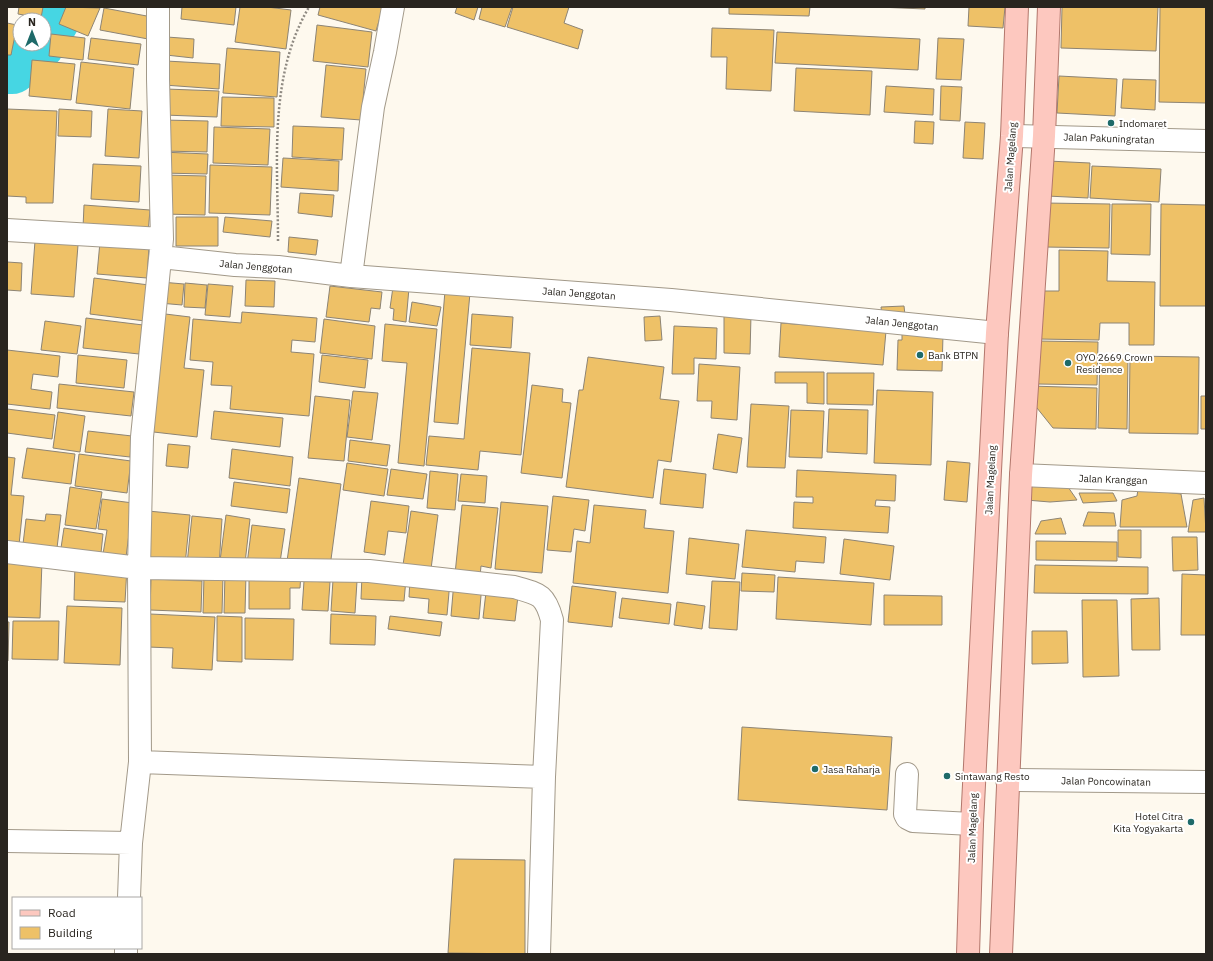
<svg xmlns="http://www.w3.org/2000/svg" width="1213" height="961" viewBox="0 0 1213 961" font-family="'IBM Plex Sans',sans-serif">
<style>
.lines{fill:none;stroke-linecap:round;stroke-linejoin:round}
.river{stroke:#46d6e3;stroke-width:52}
.building{fill:#eec167;stroke:#8d8474}
.minor-casing{stroke:#a29989;stroke-width:24}
.major-casing{stroke:#b2776c;stroke-width:24}
.path{stroke:#8f8a82;stroke-width:2.5;stroke-dasharray:2 2;stroke-linecap:butt}
.minor{stroke:#fff;stroke-width:22}
.major{stroke:#fdc8bf;stroke-width:22}
.poi-dot{fill:#1e6a69;stroke:#fff;stroke-width:1.5}
.labels{text-anchor:middle;stroke-width:4;stroke-linejoin:round;paint-order:stroke}
.poi-label{font-size:10px;fill:#29251f;stroke:#fff;text-anchor:start}
.street-label{font-size:10px;fill:#29251f;stroke:#fff}
</style>
<rect width="100%" height="100%" fill="#fef9ee"/>
<g class="lines">
<path class="river" d="M44,36L61,7
M7,68H12L39,44"/>
</g>
<path class="building" d="M19,7H43L41,18L18,14Z
M66,7L100,8L88,36L59,24Z
M182,7H236L234,25L181,19Z
M240,7H267L291,10L286,49L235,42Z
M320,7H383L376,31L318,15Z
M457,7H478L474,20L455,13Z
M482,7H512L505,27L479,19Z
M513,7H569L564,23L583,30L578,49L507,27Z
M729,7H810L809,16L729,14Z
M878,7H925V9Z
M969,7H1005L1003,28L968,26Z
M1062,7H1158L1156,51L1061,48Z
M1160,7H1206V103L1159,102Z
M104,8L152,17L148,39L100,30Z
M7,23L17,25L11,55H7Z
M317,25L372,32L368,67L313,61Z
M712,28L774,30L771,91L726,89L727,57H711Z
M777,32L920,39L918,70L775,63Z
M51,34L85,38L83,60L49,56Z
M167,37L194,39L193,58L166,55Z
M91,38L141,44L138,65L88,59Z
M938,38L964,39L961,80L936,79Z
M227,48L280,52L277,97L223,93Z
M32,60L75,64L71,100L29,96Z
M166,61L220,64L219,89L164,85Z
M81,62L134,68L130,109L76,103Z
M326,65L366,69L361,120L321,117Z
M796,68L872,71L870,115L794,111Z
M1059,76L1117,79L1115,116L1057,113Z
M1123,79L1156,80L1155,110L1121,108Z
M886,86L934,89L933,115L884,112Z
M941,86L962,87L960,121L940,120Z
M166,89L219,91L217,117L164,115Z
M222,97L274,98V127L221,126Z
M7,109L57,111L53,203H26V197L7,196Z
M59,109L92,111L91,137L58,136Z
M108,109L142,111L139,158L105,156Z
M163,120L208,121L207,152L162,151Z
M915,121L934,122L933,144L914,143Z
M965,122L985,123L983,159L963,158Z
M293,126L344,128L342,160L292,157Z
M214,127L270,129L268,165L213,163Z
M161,152L208,154L207,174L161,173Z
M283,158L339,161L338,191L281,187Z
M1048,161L1090,163L1088,198L1047,196Z
M93,164L141,166L139,202L91,199Z
M210,165L272,167L270,215L209,213Z
M1092,166L1161,169L1159,202L1090,198Z
M164,175L206,176L205,215L163,214Z
M300,193L334,195L332,217L298,213Z
M1045,203L1110,204L1109,248L1044,247Z
M1112,204H1151L1150,255L1111,254Z
M1161,204L1206,205V306H1160Z
M84,205L150,210L148,233L83,228Z
M176,217H218V246H176Z
M225,217L272,221L270,237L223,232Z
M289,237L318,240L316,255L288,252Z
M35,241L78,245L74,297L31,294Z
M100,242L149,246L147,278L97,274Z
M1059,250L1108,251L1107,281L1155,282L1154,345H1129V323H1100L1099,340L1038,339L1039,291H1059Z
M7,262L22,263L21,291L7,290Z
M94,278L149,285L145,321L90,314Z
M246,280L275,281L274,307L245,306Z
M161,282L184,284L182,305L159,303Z
M185,283L207,285L205,308L184,307Z
M208,284L233,286L230,317L205,315Z
M330,286L382,292L380,309L371,308L369,322L326,317Z
M393,287L409,288L406,322L393,320L394,309L390,308Z
M445,291L470,293L458,424L434,422Z
M412,302L441,307L437,326L409,322Z
M904,306L905,315L882,316L881,307Z
M242,312L317,318L315,342L292,340L291,352L314,354L309,416L230,409L232,386L211,385L213,362L190,360L193,319L241,323Z
M157,313L190,317L184,368L204,370L197,437L145,431Z
M472,314L513,317L511,348L470,345Z
M724,314L751,315L750,354L724,353Z
M660,316L662,340L645,341L644,317Z
M86,318L143,325L139,354L83,348Z
M324,319L375,326L372,359L320,353Z
M45,321L81,326L77,354L41,350Z
M781,323L886,331L883,365L779,357Z
M385,324L437,329L424,466L398,463L407,363L382,361Z
M674,326L717,328L716,359L694,358V374H672Z
M902,334L943,335L942,371L897,370L898,340H902Z
M1038,341L1098,342L1097,385L1038,384Z
M472,348L530,353L521,455L480,451L478,470L426,465L429,436L464,439Z
M7,350L60,356L58,377L33,374L31,389L52,392L50,409L7,404Z
M78,355L127,360L124,388L76,383Z
M322,355L368,360L365,388L319,382Z
M1100,356H1128L1127,429L1098,428Z
M1130,356L1199,357L1198,434L1129,433Z
M588,357L664,367L660,399L679,401L671,462L658,460L653,498L566,487L579,390H583Z
M699,364L740,367L737,420L711,418L712,401H697Z
M775,372H824V404L807,403V383H775Z
M827,373H874L873,405L827,404Z
M59,384L134,392L131,416L57,408Z
M532,385L563,389L562,402L571,403L562,478L521,473Z
M1030,386L1097,388L1096,429L1053,428L1029,398Z
M877,390L933,392L931,465L874,463Z
M353,391L378,393L372,440L347,437Z
M315,396L350,400L344,461L308,458Z
M1201,396H1206V429H1201Z
M751,404L789,406L785,468L747,467Z
M7,409L55,415L52,439L7,433Z
M829,409L868,410L867,454L827,452Z
M791,410L824,411L822,458L789,457Z
M214,411L283,418L280,447L211,439Z
M58,412L85,416L80,452L53,448Z
M88,431L132,436L130,457L85,452Z
M718,434L742,438L737,473L713,469Z
M350,440L390,445L387,466L348,461Z
M168,444L190,446L188,468L166,466Z
M27,448L75,454L71,484L22,478Z
M232,449L293,457L290,486L229,478Z
M79,454L131,461L127,493L75,486Z
M7,457L15,458L11,495L24,496L19,545L7,544Z
M947,461L970,463L967,502L944,500Z
M347,463L388,469L384,496L343,490Z
M391,469L427,474L423,499L387,495Z
M664,469L706,474L703,508L660,504Z
M797,470L896,475L895,501L876,500L875,506L890,507L888,533L793,528L794,502L813,503V497H796Z
M430,471L458,474L455,510L427,508Z
M461,474L487,476L485,503L458,501Z
M299,478L341,484L330,567L287,561Z
M234,482L290,489L287,513L231,506Z
M1026,486L1068,487L1077,500L1050,502L1026,500Z
M70,487L102,492L96,529L65,525Z
M1138,489L1181,494L1187,527H1120L1122,500L1137,496Z
M1079,493H1113L1117,501L1083,503Z
M553,496L589,500L585,531L574,529L571,552L547,550Z
M1204,498L1206,532H1188L1193,500Z
M102,499L133,503L126,557L103,554L107,530L98,529Z
M371,501L409,506L406,533L388,531L385,555L364,552Z
M501,502L548,506L542,573L495,569Z
M462,505L498,508L491,568L481,566L480,576L455,574Z
M594,505L646,510L644,528L674,531L668,593L573,583L577,541L590,543Z
M148,511L190,515L185,565L142,561Z
M411,511L438,515L431,569L403,565Z
M1088,512L1114,513L1116,526H1083Z
M46,514L61,515L57,548L23,544L26,519L45,521Z
M226,515L250,519L245,563L220,561Z
M192,516L222,519L219,567L187,564Z
M1061,518L1066,534H1035L1041,521Z
M252,525L285,529L279,569L247,564Z
M64,528L103,534L101,553L61,548Z
M746,530L826,537L824,563L796,561L795,572L742,567Z
M1118,530H1141V558L1118,557Z
M1172,537H1197L1198,570L1173,571Z
M689,538L739,544L735,579L686,574Z
M844,539L894,546L890,580L840,574Z
M1036,541L1117,542V561L1036,560Z
M7,559L42,561L40,618L7,617Z
M75,564L127,567L125,602L74,600Z
M1035,565L1148,567V594L1034,593Z
M249,572L301,573L300,588H290V609H249Z
M225,573L246,574L245,613H224Z
M742,573L775,575L774,592L741,591Z
M1182,574L1206,575V635H1181Z
M362,575L406,579L404,601L361,599Z
M204,576H223L222,613H203Z
M778,577L874,583L871,625L776,619Z
M151,579L202,581L201,612L150,610Z
M410,579L450,581L447,615L428,613L429,599L409,597Z
M333,580L357,581L355,613L331,611Z
M304,581L330,582L328,611L302,610Z
M454,581L482,584L479,619L451,616Z
M712,581L740,582L737,630L709,628Z
M572,586L616,592L612,627L568,622Z
M486,592L518,596L515,621L483,618Z
M884,595L942,596V625H884Z
M622,598L671,604L669,624L619,618Z
M1159,598L1160,650H1132L1131,599Z
M1082,600H1117L1119,676L1083,677Z
M677,602L705,606L702,629L674,625Z
M67,606L122,608L120,665L64,663Z
M150,614L215,617L212,670L172,668L173,648L148,647Z
M331,614L376,616L375,645L330,644Z
M217,616L242,617V662L217,661Z
M390,616L442,622L440,636L388,629Z
M245,618L294,619L293,660L245,659Z
M13,621H59L58,660L12,659Z
M7,622H9L8,661H7Z
M1032,631H1067L1068,663L1032,664Z
M742,727L892,737L887,810L738,800Z
M454,859L525,860V954L448,953Z"/>
<g class="lines">
<defs>
<path id="minor" d="M1012,136L1206,141
M7,230L162,239
M161,257L235,265L278,267L351,276L671,300L997,333
M351,276L373,107L385,52L393,7
M1021,475L1206,483
M7,552L139,568L369,571L514,587C539,594 545,594 552,620L544,777L539,954
M140,762L544,777
M907,774L905,814L907,818L913,821L972,824
M1007,780L1206,782
M7,841L131,843
M129,898L131,843L140,762L139,568L142,437L162,239L158,79V7
M126,954V948"/>
<path id="major" d="M968,954L972,824L997,333L1012,136L1017,7
M1001,954L1021,475L1044,136L1049,7"/>
</defs>
<use href="#minor" class="minor-casing"/>
<use href="#major" class="major-casing"/>
<path class="path" d="M278,241C278,162 268,77 309,7"/>
<use href="#minor" class="minor"/>
<use href="#major" class="major"/>
</g>
<g class="poi-dot">
<circle cx="1111" cy="123" r="4"/>
<circle cx="920" cy="355" r="4"/>
<circle cx="1068" cy="363" r="4"/>
<circle cx="815" cy="769" r="4"/>
<circle cx="947" cy="776" r="4"/>
<circle cx="1191" cy="822" r="4"/>
</g>
<g class="labels">
<g class="poi-label">
<text x="1119" y="127">Indomaret</text>
<text x="928" y="359">Bank BTPN</text>
<text x="1076" y="361">OYO 2669 Crown<tspan x="1076" dy="12">Residence</tspan></text>
<text x="823" y="773">Jasa Raharja</text>
<text x="955" y="780">Sintawang Resto</text>
<text x="1183" y="820" text-anchor="end">Hotel Citra<tspan x="1183" dy="12">Kita Yogyakarta</tspan></text>
</g>
<g class="street-label">
<text transform="translate(1109 138) rotate(2)" y="4">Jalan Pakuningratan</text>
<text transform="translate(1010 157) rotate(-86)" y="4">Jalan Magelang</text>
<text transform="translate(256 266) rotate(5)" y="4">Jalan Jenggotan</text>
<text transform="translate(579 293) rotate(4)" y="4">Jalan Jenggotan</text>
<text transform="translate(902 323) rotate(6)" y="4">Jalan Jenggotan</text>
<text transform="translate(1113 479) rotate(2)" y="4">Jalan Kranggan</text>
<text transform="translate(990 480) rotate(-87)" y="4">Jalan Magelang</text>
<text transform="translate(1106 781) rotate(1)" y="4">Jalan Poncowinatan</text>
<text transform="translate(972 828) rotate(-88)" y="4">Jalan Magelang</text>
</g>
</g>
<rect width="1213" height="961" fill="none" stroke="#29251f" stroke-width="16"/>
<rect x="12" y="897" width="130" height="52" fill="#ffffff" stroke="#a9a8a5"/>
<rect x="20" y="910" width="20" height="6" fill="#fdc8bf" stroke="#a9a8a5"/>
<text x="48" y="917" font-size="12" fill="#29251f">Road</text>
<rect x="20" y="927" width="20" height="12" fill="#eec167" stroke="#a9a8a5"/>
<text x="48" y="937" font-size="12" fill="#29251f">Building</text>
<g transform="translate(32 32)"><circle r="19" fill="#ffffff" stroke="#a9a8a5"/>
<path d="M0-3L7 15L0 10L-7 15Z" fill="#1e6a69"/>
<text y="-6" font-size="11" font-weight="bold" text-anchor="middle" fill="#29251f">N</text>
</g>
</svg>
